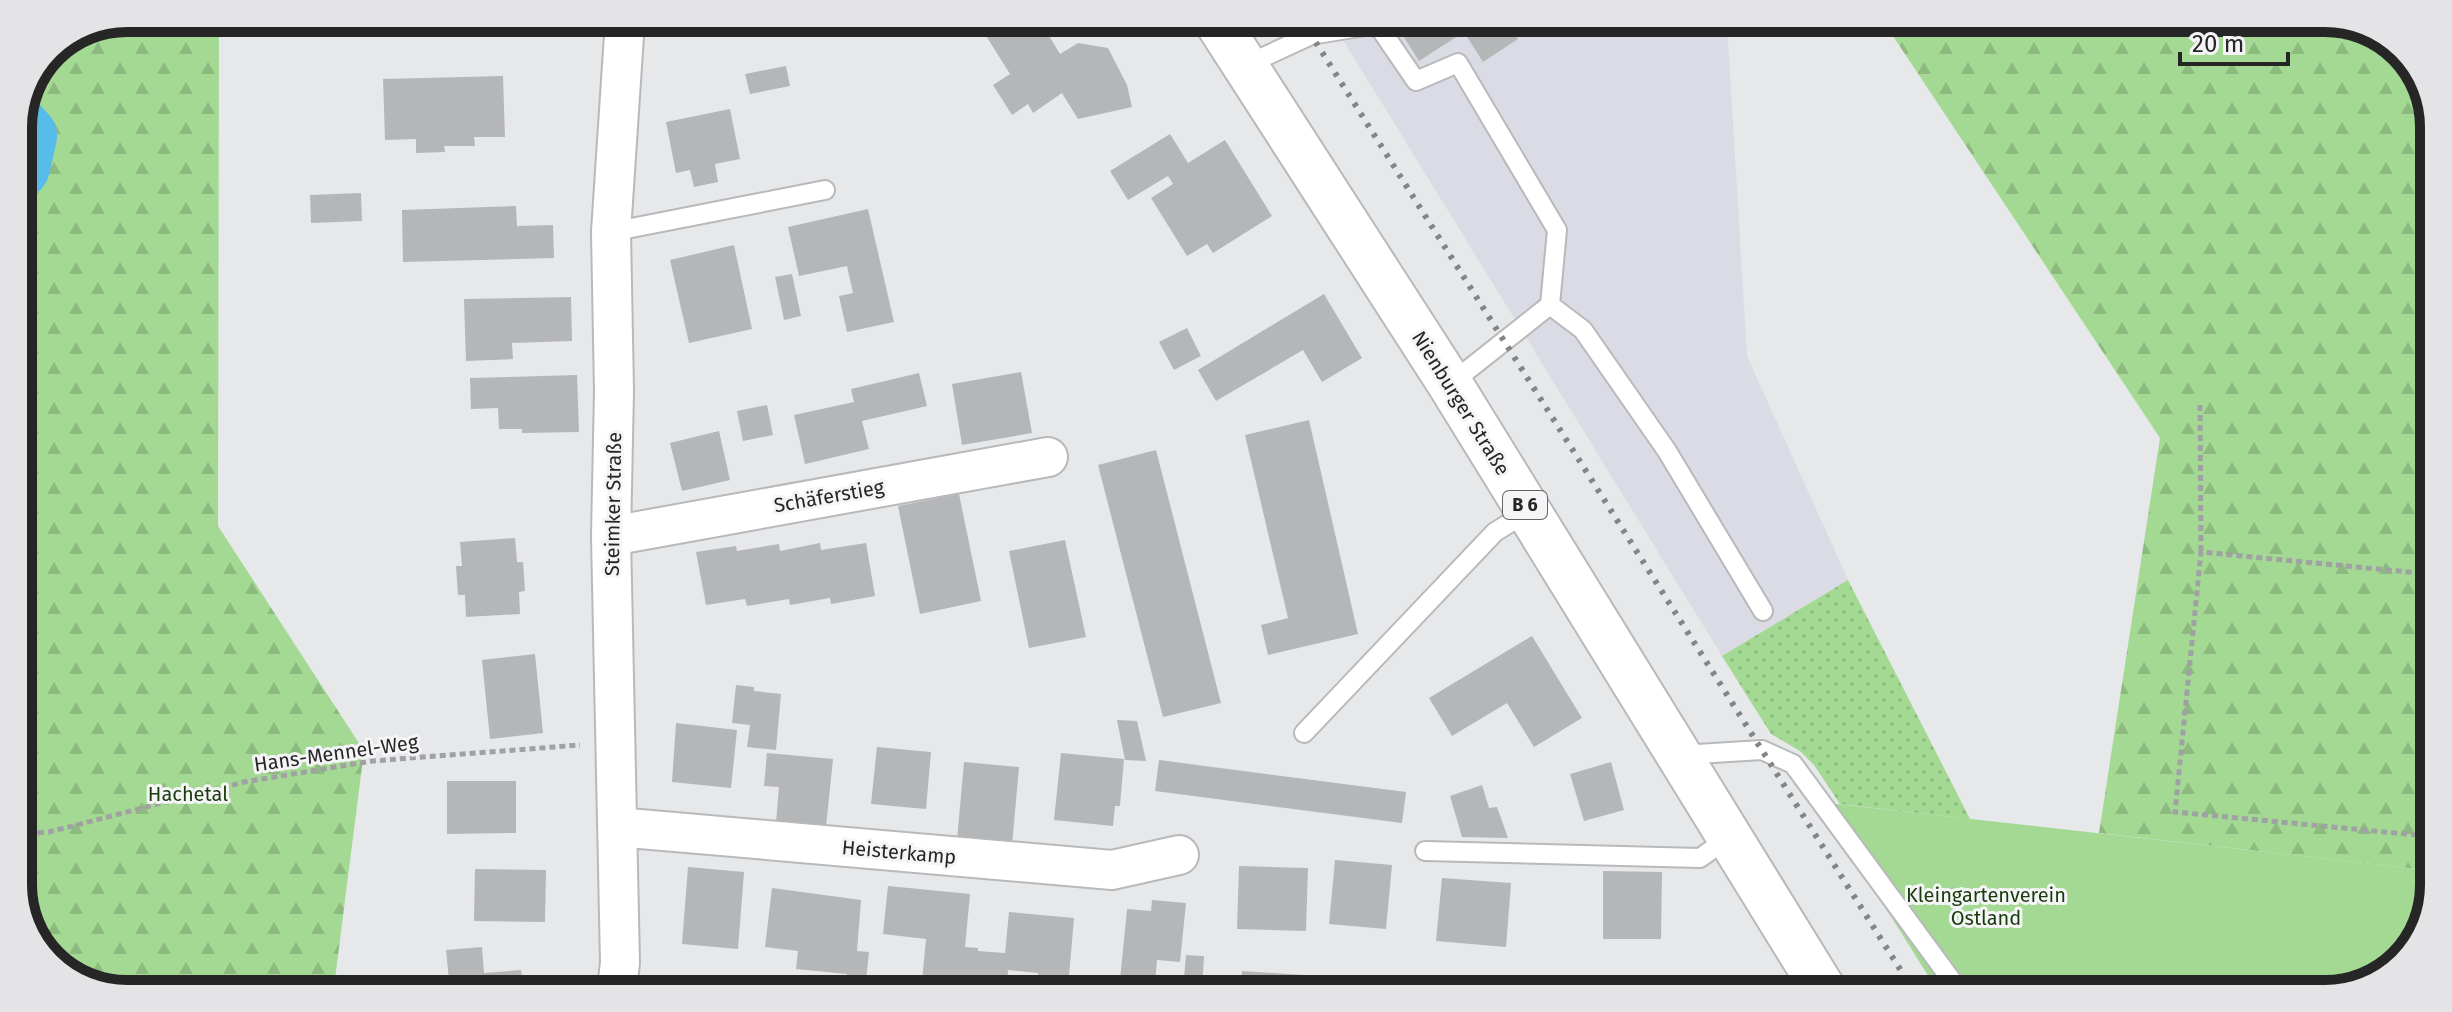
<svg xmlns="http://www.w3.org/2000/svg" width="2452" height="1012" viewBox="0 0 2452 1012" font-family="'Fira Sans',sans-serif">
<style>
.built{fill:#dadbe4}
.grass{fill:url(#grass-dots)}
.forest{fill:url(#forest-firs)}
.garden{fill:#a3d993}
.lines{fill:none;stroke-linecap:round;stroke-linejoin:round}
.river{stroke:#57bce9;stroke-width:64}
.building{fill:#b5b6b8}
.lane-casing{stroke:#b8b9bb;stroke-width:22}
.street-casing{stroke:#b8b9bb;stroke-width:42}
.primary-casing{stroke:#b8b9bb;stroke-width:48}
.path{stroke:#a0a1a2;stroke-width:5;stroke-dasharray:6 4;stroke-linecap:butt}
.lane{stroke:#fff;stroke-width:18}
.street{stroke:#fff;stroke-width:38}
.primary{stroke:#fff;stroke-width:44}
.rail{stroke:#838485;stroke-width:6;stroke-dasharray:4 8;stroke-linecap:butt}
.labels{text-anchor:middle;stroke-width:6;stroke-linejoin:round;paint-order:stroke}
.shield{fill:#f5f5f7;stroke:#646465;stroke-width:2}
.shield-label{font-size:18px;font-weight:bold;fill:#262627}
.street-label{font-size:20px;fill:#262627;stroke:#f5f5f7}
.park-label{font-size:20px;fill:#183c0b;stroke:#f5f5f7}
.rim{fill:none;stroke:#262627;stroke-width:10}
</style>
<defs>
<pattern id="grass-dots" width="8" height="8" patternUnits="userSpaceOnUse" patternTransform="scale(2)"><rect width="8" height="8" fill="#a3d993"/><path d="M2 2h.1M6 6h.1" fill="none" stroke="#8cba7f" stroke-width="1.8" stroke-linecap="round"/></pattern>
<pattern id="forest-firs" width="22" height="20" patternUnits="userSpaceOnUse" patternTransform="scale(2)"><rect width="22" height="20" fill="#a3d993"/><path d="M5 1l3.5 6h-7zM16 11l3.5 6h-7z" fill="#8cba7f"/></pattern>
</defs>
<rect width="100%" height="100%" fill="#e7e8ea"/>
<path class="built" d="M1332,22L1727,24L1747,356L1848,580L1722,656Z"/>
<path class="grass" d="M1848,580L1970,819L1840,804L1814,765L1800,751L1771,734L1722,656Z"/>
<path class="forest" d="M127,18H219L218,526L364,751L334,987L86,986L40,951L18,893V120L50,50Z
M1885,24L2366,26L2412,61L2434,119L2426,870L2099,833L2160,438Z"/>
<path class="garden" d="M1819,802L2426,870V926L2386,975L2326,994L1939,993Z"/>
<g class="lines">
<path class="river" d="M18,128L25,136L18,167"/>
</g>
<path class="building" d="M514,19L566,20V23L514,25Z
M997,21H1040L1060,54L1078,43L1108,48L1127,85L1132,107L1078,119L1062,93L1033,113L1028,104L1012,115L993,85L1010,74L983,31Z
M1395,23H1507L1518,39L1483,62L1464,32L1419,61Z
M786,66L790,86L750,94L745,74Z
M503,76L505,137H474L475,146H444L445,152L416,153V139L385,140L383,79Z
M730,109L740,159L715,164L718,182L694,187L690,170L676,173L666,122Z
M1170,134L1188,163L1225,140L1272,216L1213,253L1207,244L1187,256L1151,198L1173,184L1168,176L1128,200L1110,171Z
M361,193L362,221L311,223L310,195Z
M516,206L517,226L553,225L554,258L403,262L402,210Z
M868,209L894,322L847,332L839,296L853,293L847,266L799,276L788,227Z
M734,245L752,329L689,343L670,260Z
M792,274L801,316L784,320L775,277Z
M1324,294L1362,358L1322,382L1303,350L1216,401L1198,370Z
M571,297L572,341L512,343L513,359L466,361L464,299Z
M1187,328L1201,356L1174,370L1159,342Z
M1021,372L1032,433L962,445L952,384Z
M919,373L927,406L862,421L869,449L805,464L794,415L854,402L851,389Z
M577,375L579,432L522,433V429H499L498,408L471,409L470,378Z
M767,405L773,435L743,441L737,411Z
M1309,420L1358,634L1268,655L1261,625L1288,618L1245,435Z
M719,431L730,480L682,491L670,443Z
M1156,450L1221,703L1163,717L1098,465Z
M959,494L981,601L920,614L898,506Z
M515,538L517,562H523L525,591L519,592L520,614L466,617L465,595H458L456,566H462L460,542Z
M1065,540L1086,637L1029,648L1009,551Z
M820,543L821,550L866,543L875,596L831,604L830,598L790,605L789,599L747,606L745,599L706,605L696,552L736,546L737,551L779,544L780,551Z
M1532,636L1582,718L1534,747L1507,703L1452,736L1429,698Z
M535,654L543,733L490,739L482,660Z
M736,685L754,687V691L781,694L776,750L747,747L750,725L732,723Z
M1117,720L1137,721L1146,761L1125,760Z
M676,723L737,730L731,788L672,782Z
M877,747L931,752L926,809L871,804Z
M767,753L833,759L826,827L776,823L779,787L764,786Z
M1061,753L1124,759L1120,806H1115L1113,826L1054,820Z
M1159,760L1406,792L1402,823L1155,791Z
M964,762L1019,767L1012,845L957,840Z
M1611,762L1624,810L1584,821L1570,774Z
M447,781H516V833L447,834Z
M1482,785L1489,808L1497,807L1508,838L1462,837L1450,796Z
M1335,860L1392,865L1386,929L1329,924Z
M1239,866L1308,868L1306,931L1237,929Z
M688,867L744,872L738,949L682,944Z
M475,869L546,870L545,922L474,921Z
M1603,871L1662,872L1661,939H1603Z
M1442,878L1511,883L1506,947L1436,941Z
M888,886L970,894L965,947L978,948V951L1005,953L1009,912L1074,918L1069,976L1066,975L1065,989H1037L1038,973L1008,970L1007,986H996V989H955V984L922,981L926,939L883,934Z
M772,888L861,900L857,951L869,952L865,989H846L847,974L796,969L798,951L765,947Z
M1152,900L1186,903L1180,962L1157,960L1155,983L1120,980L1127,909L1151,911Z
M482,947L484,973L521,970L523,987H457L456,980H449L446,950Z
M1186,955L1204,956L1202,990H1183Z
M1242,971L1335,977L1334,990H1240L1207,986V977L1242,979Z
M1562,979L1563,991H1522V990Z"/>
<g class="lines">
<defs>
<path id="lane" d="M1244,66L1311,35L1377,24L1416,81L1458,63L1557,230L1550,305L1450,384
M611,232L825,190
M1550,305L1583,330L1667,451L1763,611
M1304,733L1495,532L1529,511
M1681,755L1762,750L1793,764L1961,993
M1425,851L1700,858L1731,836"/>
<path id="street" d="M611,536L1048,457
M617,827L1112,870L1179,855
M617,988L620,963L611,536L614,391L611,232L625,20"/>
<path id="primary" d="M1217,22L1450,384L1825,992"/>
</defs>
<use href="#lane" class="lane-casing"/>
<use href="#street" class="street-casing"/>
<use href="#primary" class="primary-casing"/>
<path class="path" d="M2200,405L2201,552
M18,834L49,832L244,782L372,761L580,745
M2427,836L2175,812L2201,552L2429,574
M1982,978L2100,993"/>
<use href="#lane" class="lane"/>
<use href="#street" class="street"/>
<use href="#primary" class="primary"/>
<path class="rail" d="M1303,22L1915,993"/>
</g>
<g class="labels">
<rect class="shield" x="1503" y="491" width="44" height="28" rx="6"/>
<g class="shield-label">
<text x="1525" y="511">B 6</text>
</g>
<g class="street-label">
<text transform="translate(1461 403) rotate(58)" y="7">Nienburger Straße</text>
<text transform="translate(829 496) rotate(-10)" y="7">Schäferstieg</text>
<text transform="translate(613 504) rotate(-89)" y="7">Steimker Straße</text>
<text transform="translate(336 753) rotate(-8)" y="7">Hans-Mennel-Weg</text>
<text transform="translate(899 852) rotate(5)" y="7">Heisterkamp</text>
</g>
<g class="park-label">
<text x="188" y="801">Hachetal</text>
<text x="1986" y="902">Kleingartenverein<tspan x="1986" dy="23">Ostland</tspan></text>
</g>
</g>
<path d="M0 0H2452V1012H0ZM127 32H2325A95 95 0 0 1 2420 127V885A95 95 0 0 1 2325 980H127A95 95 0 0 1 32 885V127A95 95 0 0 1 127 32Z" fill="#e4e4e6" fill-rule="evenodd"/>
<path class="rim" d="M127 32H2325A95 95 0 0 1 2420 127V885A95 95 0 0 1 2325 980H127A95 95 0 0 1 32 885V127A95 95 0 0 1 127 32Z"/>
<path d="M2180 52v12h108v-12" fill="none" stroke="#262627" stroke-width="4"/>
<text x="2192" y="52" font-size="24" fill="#262627" stroke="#f5f5f7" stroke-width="6" paint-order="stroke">20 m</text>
</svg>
